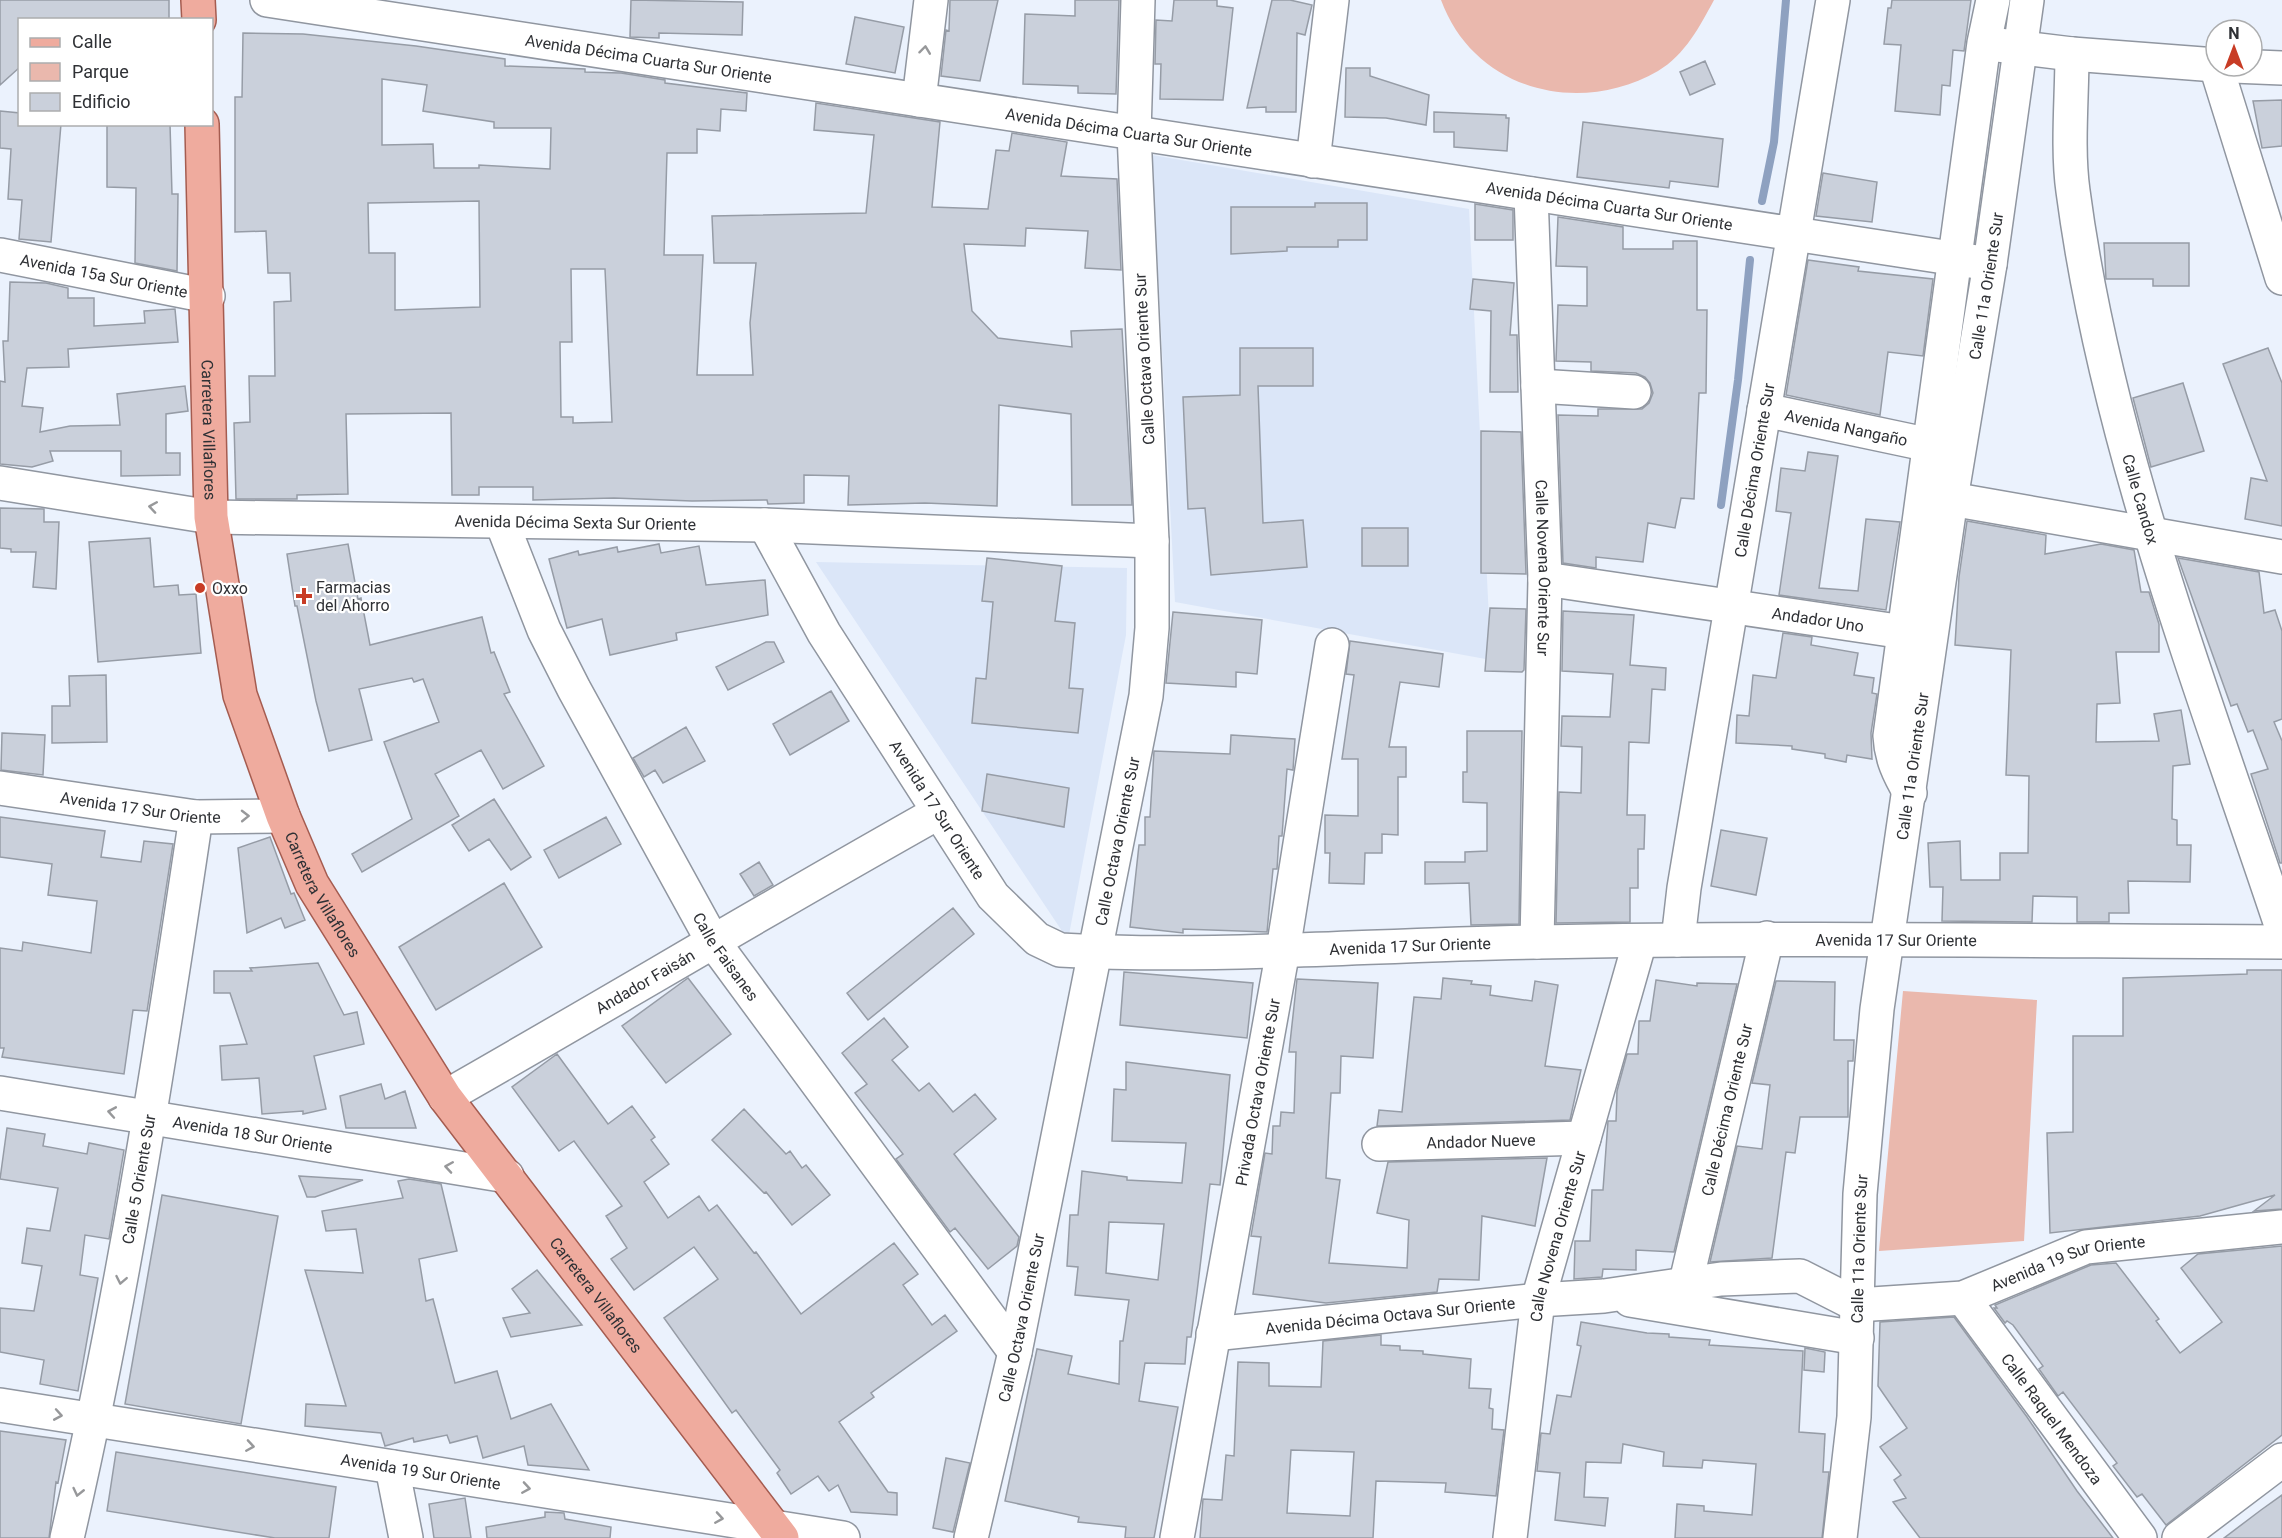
<svg xmlns="http://www.w3.org/2000/svg" width="2282" height="1538" viewBox="0 0 2282 1538" font-family="Roboto,sans-serif">
<style>
.built{fill:#dbe6f8}
.green{fill:#eab8ad}
.lines{fill:none;stroke-linecap:round;stroke-linejoin:round}
.stream{stroke:#8ea1c0;stroke-width:8}
.building{fill:#cad0db;stroke:#969ca6;stroke-width:1.5;fill-rule:evenodd}
.minor-casing{stroke:#9096a0;stroke-width:36}
.major-casing{stroke:#a55c50;stroke-width:36}
.minor{stroke:#fff;stroke-width:33}
.major{stroke:#efab9e;stroke-width:33}
.oneway{stroke:#97989a}
.poi-dot{fill:#c83c25;stroke:#fff;stroke-width:2}
.labels{text-anchor:middle;stroke-width:4.5;stroke-linejoin:round;paint-order:stroke}
.street-label{font-size:16px;fill:#2f3135;stroke:#fff}
.poi-label{font-size:16px;fill:#2f3135;stroke:#fff;text-anchor:start}
</style>
<rect width="100%" height="100%" fill="#ebf2fd"/>
<path class="built" d="M1152,155L1469,209L1491,660L1175,602Z
M816,562L1127,568L1126,635L1068,940Z"/>
<path class="green" d="M1441,0H1714C1700,26 1685,55 1658,71C1578,117 1474,90 1441,0Z
M1903,991L2037,1000L2024,1241L1879,1251Z"/>
<g class="lines">
<path class="stream" d="M1762,201L1774,142L1786,0
M1721,505L1738,380L1750,260"/>
</g>
<path class="building" d="M0,0H169V20H20V67L0,85Z
M631,0L743,2L742,35L659,33V38L630,37Z
M950,0H998L980,81L941,76L946,30L949,31Z
M1075,0H1119L1116,94L1078,93V86L1023,84L1025,14L1075,16Z
M1174,0H1217V6L1233,8L1223,100L1160,99L1161,64H1155L1156,20L1172,21Z
M1272,0H1290L1312,5L1305,35L1297,33L1296,112H1266V107L1247,108Z
M1892,0H1971L1964,51L1953,50L1950,86L1942,85L1940,115L1895,111L1901,45L1884,44L1888,8H1891Z
M855,17L904,27L895,73L846,64Z
M243,33L303,34L416,46L505,59V66L585,69V72L621,73L665,80V83L747,93L746,111L721,109L720,131L697,129V153H667L664,255H703L697,375H753L750,323L756,263H714L712,216L866,213L874,135L814,130L816,103L940,122L932,207L988,209L996,150L1009,151L1012,133L1067,142L1061,176L1117,179L1121,270L1085,268L1088,231L1026,228L1025,246L964,244L972,311L998,338L1072,347L1071,331L1122,329L1132,505H1072L1071,414L999,405L997,506L925,503L848,505L849,476L804,475V503L768,504L767,500L692,501L614,498L533,500V487H479V495H452L451,413L346,414L348,494L297,495V499H236L234,423L250,422L249,376H275L274,302L291,301L290,273H268L266,231L235,232V97H242ZM382,79L427,85L423,111L494,122V128H551L550,169L479,165V168H434L433,144L382,145ZM479,201L480,307L395,310V253H369L368,203ZM571,269H605L612,422L573,423V417H561L560,342H572Z
M1705,61L1715,84L1690,95L1680,72Z
M1346,68H1370V76L1429,95L1426,125L1386,118L1345,117Z
M2282,100V146L2262,148L2253,101Z
M0,111L20,113V124H61L51,242L19,239L22,200L8,199L11,149L0,148Z
M1434,112L1506,115V118H1509L1507,151L1454,147V132H1434Z
M1583,122L1723,139L1718,187L1670,181L1669,188L1577,177Z
M107,124H170L172,194H178L177,271L135,263L136,188L107,187Z
M1823,173L1877,182L1872,222L1816,216Z
M1315,203H1367V240H1338V247H1287V251L1231,254V207H1315Z
M1475,204L1513,210V240H1475Z
M1558,217L1623,227V249H1673V241H1697V310H1707L1706,393H1699L1694,499L1681,498L1675,528L1648,523L1643,562L1596,557V568L1563,563L1558,415L1598,416V409H1642L1649,403L1653,393L1650,383L1645,377L1636,373L1591,371V362L1556,361L1558,305L1587,306V267L1556,266Z
M2104,243H2189V286H2153V279H2106Z
M1808,260L1859,267L1858,271L1933,279L1923,356L1888,352L1880,415L1786,395Z
M1473,279L1514,283L1510,335H1517L1518,392H1490L1491,311L1470,309Z
M10,282L46,283L68,288V298H94V326L145,323L144,311L175,309L178,342L68,349L69,367L27,368L22,406L43,408L40,432L70,426L120,425L117,394L185,386L188,411L166,414V453H180V475L121,476V451H50L53,461L32,467L0,464V381L5,382L3,341H8Z
M1240,348H1313V386H1258L1263,523L1303,520L1307,567L1211,575L1205,508L1188,509L1183,397L1240,395Z
M2268,348L2282,383V526L2245,519L2251,478L2267,481L2223,364Z
M2183,383L2204,451L2151,467L2133,398Z
M1481,431L1521,432L1526,574L1481,573Z
M1808,452L1838,456L1819,588L1858,591L1866,519L1900,522L1886,610L1779,595L1791,513L1776,511L1781,468L1805,471Z
M0,508L44,509V522H59L56,589L33,587L36,552H11V549L0,548Z
M1967,521L2046,535L2045,554L2101,544L2134,550L2141,592H2149L2159,624V652H2116L2120,703L2097,704L2096,742L2159,741L2154,714L2181,710L2190,764L2173,766L2172,819L2177,820V845H2191L2190,882L2128,881L2129,913H2109V922H2077V897L2033,896L2032,922L1942,921L1943,887H1930L1928,843L1960,841L1961,880H2000V853H2028L2029,776L2006,775L2011,650L1955,645L1959,577Z
M1362,528H1408V566H1362Z
M150,538L154,587L178,585L179,595L196,594L201,653L98,662L89,542Z
M348,544L358,599L361,598L370,645L482,617L491,653L494,652L510,692L504,694L544,766L503,789L481,750L435,774L459,816L362,872L352,854L412,819L384,742L439,722L423,679L414,682L412,678L359,689L372,740L329,751L316,701L297,606H295L287,554Z
M659,544L661,553L699,546L706,585L765,580L768,615L676,633L677,640L610,655L602,619L567,628L549,559L578,551L579,555L617,547L618,552Z
M987,558L1062,566L1055,621L1075,623L1069,688L1083,689L1078,733L972,723L976,678L986,679L993,602L982,601Z
M2178,558L2259,572L2264,613L2275,610L2282,631V719L2274,722L2282,741V863H2280L2251,774L2268,769L2253,730L2248,732L2237,704L2231,706Z
M1490,608L1526,609L1524,670L1522,672L1485,671Z
M1563,611L1634,615L1630,665L1666,668L1665,690L1652,689L1649,743L1629,742L1627,815H1645L1644,849H1638V888H1630V922L1556,923L1559,792L1581,793L1582,747L1561,746L1562,716L1610,717L1613,674L1562,671Z
M1173,612L1262,620L1257,674L1236,672V687L1166,683Z
M1783,633L1812,637L1811,645L1858,653L1854,675L1874,678L1872,693L1877,694L1871,733L1872,759L1847,755L1846,762L1825,758V754L1792,749V746L1736,743L1737,715L1749,716L1753,675L1776,678Z
M1350,641L1443,654L1439,687L1400,682L1389,747H1406V777H1398V835L1382,834V853H1365L1364,884L1329,883L1330,853H1325V815L1358,816V759H1342L1354,675L1346,674Z
M766,642H774L784,662L728,690L716,667Z
M106,675L107,742L52,743V706H70L69,676Z
M831,691L849,721L790,755L773,724Z
M686,727L705,761L663,783L655,770L644,777L633,758Z
M1467,731H1522L1519,924L1471,925L1469,883L1425,884V862H1465V852L1487,851V803L1463,802V772H1467Z
M2,733L45,735L43,775L1,770Z
M1231,735L1295,739L1293,770L1287,769L1282,836H1279L1277,869H1273L1267,932L1183,929V933L1130,927L1139,845H1145V817H1150L1154,751L1230,754Z
M987,774L1069,788L1064,827L982,811Z
M494,799L531,857L511,870L489,839L469,851L452,825Z
M0,817L105,831L101,857L141,862L144,841L173,844L147,1011L133,1010L124,1074L2,1057L4,1048H0V948L22,951L23,942L91,953L97,901L48,895L52,864L0,857Z
M606,817L621,844L559,878L544,850Z
M1721,830L1767,838L1756,895L1711,886Z
M270,837L291,894L294,893L305,920L285,928L281,918L247,933L238,848Z
M759,862L773,885L754,896L740,874Z
M504,883L542,947L436,1010L399,947Z
M953,908L974,934L868,1020L847,993Z
M318,963L344,1015L357,1012L364,1044L314,1056L326,1109L303,1114V1111L262,1114L259,1078L222,1080L220,1046L247,1044L230,993H214V971H252L250,968Z
M2247,970H2282V1209L2254,1211L2275,1195L2200,1216L2050,1233L2047,1133L2073,1132V1036H2123V978L2247,974Z
M1124,972L1253,983L1247,1038L1120,1025Z
M688,978L731,1034L666,1083L622,1026Z
M1443,978L1472,981L1471,984L1491,986L1490,995L1532,1001L1535,981L1558,985L1545,1066L1581,1070L1570,1120L1377,1126L1379,1110L1402,1112L1414,997L1441,999Z
M1297,979L1378,983L1373,1058L1341,1056L1340,1093H1331L1326,1178L1340,1180L1329,1263L1407,1268L1409,1220L1377,1213L1388,1162L1547,1158L1535,1226L1482,1216L1479,1280L1439,1279L1437,1292L1326,1303L1253,1294L1261,1237L1251,1236L1265,1153L1272,1154L1273,1126H1280L1281,1112L1294,1113L1296,1052H1289Z
M1656,980L1697,986V983L1737,984L1674,1252L1636,1250V1270L1603,1269L1602,1277L1574,1279L1575,1241H1590L1592,1190H1603L1608,1121H1616L1617,1091L1627,1054H1638L1639,1021H1650Z
M1776,981L1835,982L1834,1040H1854L1853,1061H1848V1117H1800L1795,1153L1786,1152L1772,1258L1710,1262L1737,1146L1762,1149L1770,1085L1752,1083Z
M884,1018L908,1047L892,1060L919,1091L929,1083L953,1112L975,1094L996,1119L954,1154L1019,1237L1017,1246L988,1269L955,1228L950,1232L896,1159L903,1154L855,1093L867,1084L842,1053Z
M557,1054L608,1124L632,1106L655,1137L651,1140L669,1164L644,1182L668,1218L699,1196L709,1211L717,1205L754,1253L756,1252L801,1314L894,1243L918,1274L903,1285L932,1325L945,1315L957,1331L871,1393L874,1397L839,1422L888,1492L897,1493V1515L851,1512L838,1485L829,1491L818,1476L791,1494L777,1473L780,1470L736,1410L732,1413L664,1318L718,1279L694,1247L634,1290L611,1259L627,1248L606,1216L622,1206L574,1141L559,1151L512,1087Z
M1126,1062L1230,1075L1220,1185L1210,1184L1197,1292L1191,1337H1187L1185,1364L1145,1363L1139,1401L1178,1407L1154,1538H1125L1126,1527L1078,1522L1079,1517L1005,1501L1037,1349L1072,1356L1068,1374L1119,1384L1120,1341H1123L1129,1300L1075,1295L1078,1267L1067,1266L1070,1215H1078L1082,1171L1127,1177V1180L1182,1183L1186,1143L1112,1141L1114,1089L1126,1090ZM1109,1222L1164,1224L1158,1280L1106,1273Z
M381,1084L385,1099L405,1091L416,1128H346L340,1096Z
M744,1109L786,1154L790,1151L802,1168L806,1165L830,1195L792,1225L766,1192L764,1193L712,1140Z
M7,1128L45,1134L43,1146L87,1154L89,1143L124,1150L109,1239L85,1235L80,1275L98,1278L78,1391L40,1384L44,1360L0,1352V1308L34,1311L42,1266L22,1263L27,1228L50,1231L58,1188L0,1179Z
M299,1176L363,1180L315,1197H307Z
M409,1179L441,1184L457,1251L419,1259L426,1301L433,1299L455,1383L497,1371L511,1419L551,1404L589,1470L528,1465L524,1446L483,1458L477,1436L450,1443L447,1435L414,1442L413,1438L385,1446L381,1433L305,1426L306,1404L346,1406L305,1270L363,1273L356,1229L326,1231L322,1211L403,1198L398,1181Z
M162,1195L278,1216L241,1424L125,1404Z
M2282,1246V1435L2166,1525L2142,1494L2137,1497L2113,1466L2117,1463L2063,1392L2058,1396L2039,1369L2043,1366L2013,1325L2007,1321L2005,1323L1994,1308H1997L1995,1305L2091,1265L2116,1263L2159,1319L2156,1321L2180,1353L2222,1322L2181,1268L2198,1254Z
M537,1270L582,1325L511,1337L503,1318L530,1313L512,1289Z
M1954,1317L2027,1417L2077,1491L2113,1538H1920L1893,1502L1906,1498L1894,1480L1901,1475L1880,1447L1907,1428L1878,1386L1880,1322Z
M1581,1322L1647,1333L1669,1334V1337L1710,1340L1709,1345L1803,1351L1799,1432L1825,1434L1823,1472H1829L1822,1538H1675L1677,1504L1704,1506V1511L1752,1515L1756,1464L1703,1460L1702,1468L1663,1466L1664,1452L1623,1444L1621,1463L1586,1462L1584,1497L1608,1498L1605,1526L1555,1520L1560,1473L1537,1471L1541,1433L1550,1434L1557,1395L1571,1397L1581,1346L1577,1345Z
M1381,1335V1345L1400,1346V1350L1423,1351V1354L1471,1359L1469,1388L1491,1389L1489,1408L1493,1409L1492,1429L1504,1430L1496,1496L1445,1492L1446,1483L1376,1481L1373,1538H1200L1203,1499L1222,1500L1226,1455L1234,1456L1238,1362L1269,1363V1386L1321,1387L1323,1341ZM1291,1450L1354,1452L1350,1516L1287,1513Z
M1805,1348L1825,1352L1824,1372L1804,1370Z
M0,1431L66,1440L58,1483L56,1482L49,1538H0Z
M116,1452L336,1487L329,1538H275L107,1511Z
M946,1458L970,1463L953,1532L933,1528Z
M2282,1495V1538H2224L2261,1510Z
M465,1498L471,1538H434L429,1504Z
M545,1512L564,1513L565,1519L611,1527L610,1538H487L486,1527L545,1517Z"/>
<g class="lines">
<defs>
<g id="minor">
<path id="s1" d="M267,0L1990,264"/>
<path d="M1998,45L2072,54L2216,65"/>
<path id="s2" d="M2072,54C2072,97 2067,149 2073,191C2106,442 2202,688 2282,928"/>
<path d="M2216,66L2282,278"/>
<path d="M2233,66L2282,68"/>
<path d="M919,100L931,0"/>
<path d="M1313,161L1332,0"/>
<path id="s3" d="M1531,194L1545,579L1537,942"/>
<path id="s4" d="M0,255L208,296"/>
<path d="M1538,386L1634,392"/>
<path id="s5" d="M1764,410L1930,445"/>
<path id="s6" d="M0,483L211,517L765,525L1152,541"/>
<path d="M1951,499L2282,557"/>
<path id="s7" d="M502,523L544,630L574,689L712,940L1015,1352"/>
<path id="s8" d="M765,525L824,633L993,896L1037,939L1060,950C1219,959 1379,944 1539,942C1787,937 2034,941 2282,942"/>
<path id="s9" d="M1545,579L1904,632"/>
<path id="s10" d="M0,788L196,817L283,816"/>
<path d="M1910,793C1899,774 1891,758 1890,736L1984,43L1993,0"/>
<path id="s11" d="M1678,940L1684,888L1833,0"/>
<path id="s12" d="M0,1093L507,1176"/>
<path id="s13" d="M445,1097C610,1003 773,905 939,812"/>
<path id="s14" d="M1379,1144L1584,1138"/>
<path id="s15" d="M1686,1282L1767,938"/>
<path id="s16" d="M1963,1298L2140,1538"/>
<path d="M1630,1300L1857,1338"/>
<path id="s17" d="M1213,1334L1538,1300L1604,1296L1721,1279L1800,1276L1857,1305L1963,1298L2086,1247L2282,1227"/>
<path id="s18" d="M0,1405L843,1538"/>
<path d="M392,1467L406,1538"/>
<path id="s19" d="M67,1538C122,1300 160,1059 196,817"/>
<path id="s20" d="M971,1538L1015,1352L1146,696L1152,628V541L1134,133L1138,0"/>
<path id="s21" d="M1177,1538L1283,950L1332,645"/>
<path id="s22" d="M1510,1538L1538,1300L1640,941"/>
<path id="s23" d="M1840,1538L1854,1417L1860,1194L1877,1009L1951,499L1990,264L2027,0"/>
<path d="M2179,1538L2282,1460"/>
</g>
<g id="major">
<path d="M198,0L199,20"/>
<path id="s24" d="M202,124L211,517L240,695L283,816L312,884L445,1097L782,1538"/>
</g>
</defs>
<use href="#minor" class="minor-casing"/>
<use href="#major" class="major-casing"/>
<use href="#minor" class="minor"/>
<use href="#major" class="major"/>
</g>
<defs><path id="oneway-chevron" d="M-2-3.5L2.5 0L-2 3.5" fill="none" stroke-width="1.6" stroke-linecap="round" stroke-linejoin="round" transform="scale(1.5)"/></defs>
<g class="oneway">
<use href="#oneway-chevron" transform="translate(925 50) rotate(-83)"/>
<use href="#oneway-chevron" transform="translate(153 507) rotate(-171)"/>
<use href="#oneway-chevron" transform="translate(245 816) rotate(-1)"/>
<use href="#oneway-chevron" transform="translate(112 1112) rotate(-170)"/>
<use href="#oneway-chevron" transform="translate(449 1167) rotate(-171)"/>
<use href="#oneway-chevron" transform="translate(121 1280) rotate(101)"/>
<use href="#oneway-chevron" transform="translate(58 1415) rotate(10)"/>
<use href="#oneway-chevron" transform="translate(250 1446) rotate(9)"/>
<use href="#oneway-chevron" transform="translate(526 1488) rotate(9)"/>
<use href="#oneway-chevron" transform="translate(78 1492) rotate(103)"/>
<use href="#oneway-chevron" transform="translate(719 1518) rotate(9)"/>
</g>
<g class="poi-dot">
<circle cx="200" cy="588" r="6"/>
<path d="M301 587h6v6h6v6h-6v6h-6v-6h-6v-6h6z"/>
</g>
<g class="labels">
<g class="street-label">
<text dy="6" stroke="none"><textPath href="#s1" startOffset="386">Avenida Décima Cuarta Sur Oriente</textPath></text>
<text dy="6" stroke="none"><textPath href="#s1" startOffset="872">Avenida Décima Cuarta Sur Oriente</textPath></text>
<text dy="6" stroke="none"><textPath href="#s1" startOffset="1358">Avenida Décima Cuarta Sur Oriente</textPath></text>
<text dy="6" stroke="none"><textPath href="#s4" startOffset="106">Avenida 15a Sur Oriente</textPath></text>
<text dy="6" stroke="none"><textPath href="#s23" startOffset="1262">Calle 11a Oriente Sur</textPath></text>
<text transform="translate(1144 359) rotate(-93)" y="6">Calle Octava Oriente Sur</text>
<text dy="6" stroke="none"><textPath href="#s5" startOffset="84">Avenida Nangaño</textPath></text>
<text dy="6" stroke="none"><textPath href="#s24" startOffset="306">Carretera Villaflores</textPath></text>
<text dy="6" stroke="none"><textPath href="#s11" startOffset="476">Calle Décima Oriente Sur</textPath></text>
<text dy="6" stroke="none"><textPath href="#s2" startOffset="453">Calle Candox</textPath></text>
<text dy="6" stroke="none"><textPath href="#s6" startOffset="578">Avenida Décima Sexta Sur Oriente</textPath></text>
<text dy="6" stroke="none"><textPath href="#s3" startOffset="374">Calle Novena Oriente Sur</textPath></text>
<text dy="6" stroke="none"><textPath href="#s9" startOffset="276">Andador Uno</textPath></text>
<text dy="6" stroke="none"><textPath href="#s23" startOffset="776">Calle 11a Oriente Sur</textPath></text>
<text dy="6" stroke="none"><textPath href="#s10" startOffset="142">Avenida 17 Sur Oriente</textPath></text>
<text dy="6" stroke="none"><textPath href="#s8" startOffset="333">Avenida 17 Sur Oriente</textPath></text>
<text dy="6" stroke="none"><textPath href="#s20" startOffset="712">Calle Octava Oriente Sur</textPath></text>
<text dy="6" stroke="none"><textPath href="#s24" startOffset="790">Carretera Villaflores</textPath></text>
<text dy="6" stroke="none"><textPath href="#s8" startOffset="1359">Avenida 17 Sur Oriente</textPath></text>
<text dy="6" stroke="none"><textPath href="#s8" startOffset="873">Avenida 17 Sur Oriente</textPath></text>
<text dy="6" stroke="none"><textPath href="#s7" startOffset="489">Calle Faisanes</textPath></text>
<text dy="6" stroke="none"><textPath href="#s13" startOffset="231">Andador Faisán</textPath></text>
<text dy="6" stroke="none"><textPath href="#s21" startOffset="453">Privada Octava Oriente Sur</textPath></text>
<text dy="6" stroke="none"><textPath href="#s15" startOffset="177">Calle Décima Oriente Sur</textPath></text>
<text dy="6" stroke="none"><textPath href="#s12" startOffset="256">Avenida 18 Sur Oriente</textPath></text>
<text dy="6" stroke="none"><textPath href="#s14" startOffset="102">Andador Nueve</textPath></text>
<text dy="6" stroke="none"><textPath href="#s19" startOffset="366">Calle 5 Oriente Sur</textPath></text>
<text dy="6" stroke="none"><textPath href="#s22" startOffset="306">Calle Novena Oriente Sur</textPath></text>
<text dy="6" stroke="none"><textPath href="#s23" startOffset="290">Calle 11a Oriente Sur</textPath></text>
<text dy="6" stroke="none"><textPath href="#s17" startOffset="872">Avenida 19 Sur Oriente</textPath></text>
<text dy="6" stroke="none"><textPath href="#s24" startOffset="1276">Carretera Villaflores</textPath></text>
<text dy="6" stroke="none"><textPath href="#s17" startOffset="178">Avenida Décima Octava Sur Oriente</textPath></text>
<text dy="6" stroke="none"><textPath href="#s20" startOffset="226">Calle Octava Oriente Sur</textPath></text>
<text dy="6" stroke="none"><textPath href="#s16" startOffset="150">Calle Raquel Mendoza</textPath></text>
<text dy="6" stroke="none"><textPath href="#s18" startOffset="426">Avenida 19 Sur Oriente</textPath></text>
</g>
<g class="poi-label">
<text x="316" y="593">Farmacias<tspan x="316" dy="18">del Ahorro</tspan></text>
<text x="212" y="594">Oxxo</text>
</g>
</g>
<rect x="18" y="18" width="195" height="108" fill="#ffffff" stroke="#acadae" stroke-width="1.5"/>
<rect x="30" y="38" width="30" height="9" fill="#efab9e" stroke="#acadae" stroke-width="1.5"/>
<text x="72" y="48" font-size="18" fill="#2f3135">Calle</text>
<rect x="30" y="63" width="30" height="18" fill="#eab8ad" stroke="#acadae" stroke-width="1.5"/>
<text x="72" y="78" font-size="18" fill="#2f3135">Parque</text>
<rect x="30" y="93" width="30" height="18" fill="#cad0db" stroke="#acadae" stroke-width="1.5"/>
<text x="72" y="108" font-size="18" fill="#2f3135">Edificio</text>
<g transform="translate(2234 48)"><circle r="28" fill="#ffffff" stroke="#acadae" stroke-width="1.5"/>
<path d="M0-4.5L10 22L0 15L-10 22Z" fill="#c83c25"/>
<text y="-9" font-size="16" font-weight="bold" text-anchor="middle" fill="#2f3135">N</text>
</g>
</svg>
